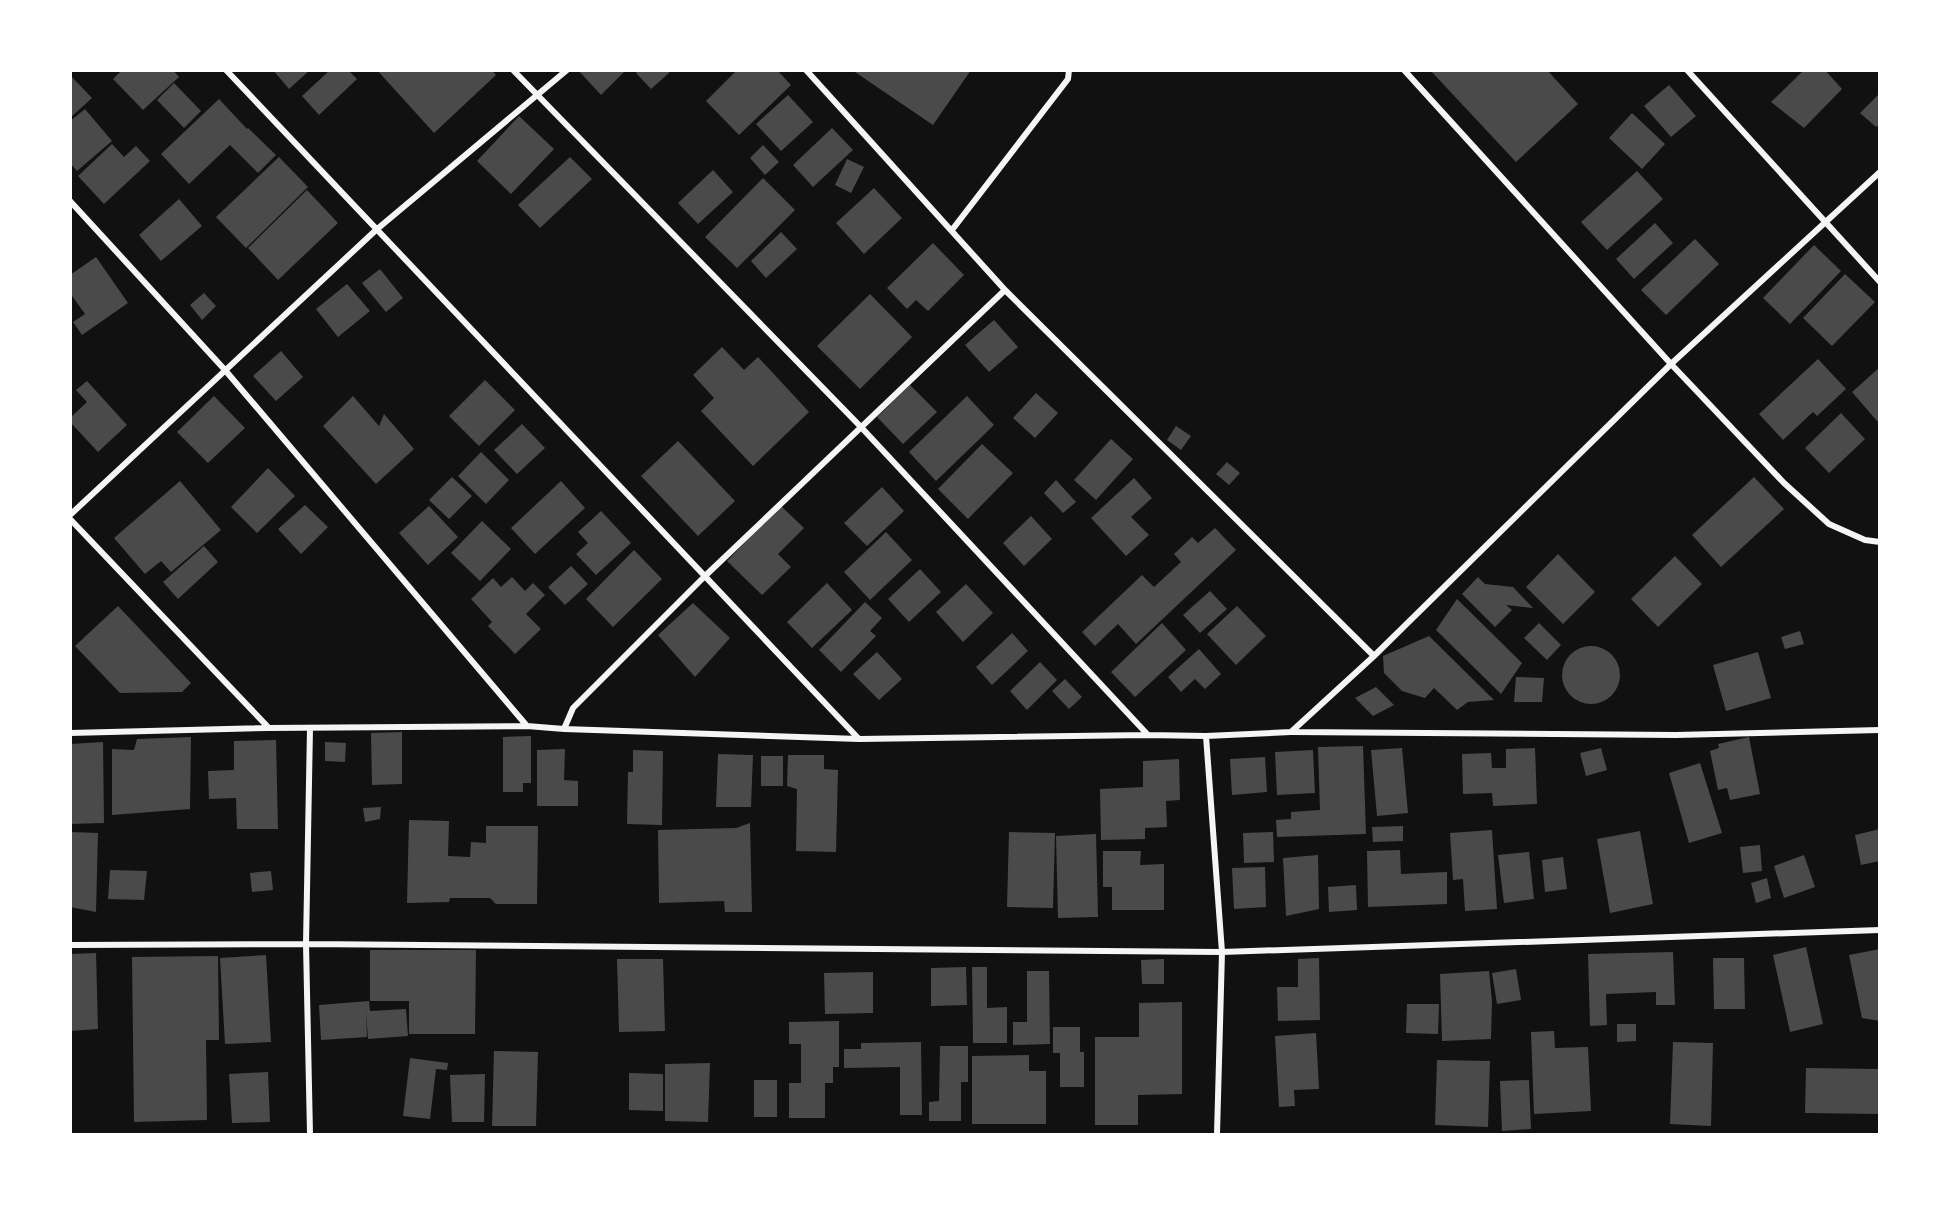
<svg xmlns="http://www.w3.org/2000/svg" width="1950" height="1205" viewBox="0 0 1950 1205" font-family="'PT Serif',serif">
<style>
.building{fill:#4a4a4a}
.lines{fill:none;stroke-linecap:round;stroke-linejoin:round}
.minor{stroke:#f5f5f5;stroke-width:6}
</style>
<rect width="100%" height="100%" fill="#111"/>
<path class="building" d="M122,70H173L179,77L143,110L113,79Z
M273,70H310L289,89Z
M330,70H348L357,79L319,115L302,96Z
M377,70H492L496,75L434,133Z
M578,70H626L601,95Z
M638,70H668L669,73L651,89L636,73Z
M737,70H777L791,85L739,135L706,101Z
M852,70H971L933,125Z
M1430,70H1547L1578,104L1516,162Z
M1804,70H1825L1842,89L1804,128L1771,102Z
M70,75L92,98L70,118Z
M174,83L201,111L184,128L157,100Z
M1669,85L1696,116L1671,137L1644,106Z
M1880,93V124L1876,127L1860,113Z
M788,95L813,122L781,151L756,124Z
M219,99L247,129L248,128L276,155L258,173L230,145L189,184L161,154Z
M85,109L112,141L77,171L70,163V121Z
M1632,113L1665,144L1642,169L1609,138Z
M519,116L554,149L511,194L477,161Z
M832,128L853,150L813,187L793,165Z
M112,144L124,157L136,146L150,161L104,204L78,176Z
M763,145L779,162L765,175L750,158Z
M279,157L308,187L246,248L216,217Z
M570,157L592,179L540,228L518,205Z
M847,159L864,167L851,193L835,185Z
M713,170L733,192L698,224L678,203Z
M1637,171L1663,199L1607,250L1581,222Z
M763,178L795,210L737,268L705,237Z
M874,188L902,218L864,254L836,223Z
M307,190L338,223L278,280L248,248Z
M179,199L202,226L161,261L139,235Z
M1655,223L1673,243L1634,279L1616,259Z
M781,232L797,249L766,278L751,261Z
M1695,239L1719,264L1666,315L1641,290Z
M933,243L964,275L928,311L916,300L907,309L887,288Z
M1814,245L1841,271L1790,324L1763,298Z
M96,257L128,303L82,335L73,322L85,314L70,293V275Z
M380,269L403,298L386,312L362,283Z
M1845,274L1875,302L1832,346L1803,318Z
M347,284L370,311L338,337L316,309Z
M204,293L216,306L202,320L190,305Z
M870,294L912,337L860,389L817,346Z
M994,320L1018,347L989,372L965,345Z
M722,347L744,370L758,357L809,412L753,466L701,411L714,398L693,375Z
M281,351L303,377L276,401L253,376Z
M1818,359L1846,389L1817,416L1813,412L1783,440L1759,414Z
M1880,367V419L1877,421L1852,392Z
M485,380L515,410L479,446L449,416Z
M87,381L127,425L98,452L70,422V418L87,402L76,390Z
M910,385L937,412L903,444L877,417Z
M1036,393L1058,413L1035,438L1013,418Z
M214,396L245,428L208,463L177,432Z
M353,396L379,426L384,414L414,449L376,484L323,426Z
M967,396L994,425L936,481L909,452Z
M1841,413L1865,439L1829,473L1805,448Z
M522,424L545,448L517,474L494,450Z
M1176,426L1191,436L1181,450L1167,440Z
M1111,439L1133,459L1096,500L1074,480Z
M678,441L735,501L698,536L641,476Z
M982,444L1013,473L968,519L938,489Z
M481,452L509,480L486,504L458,476Z
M1227,462L1240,473L1229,485L1216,474Z
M268,468L295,496L257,533L231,507Z
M452,477L472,496L449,519L429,500Z
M1754,477L1784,509L1721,567L1692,535Z
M1134,478L1152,498L1131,517L1149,535L1126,556L1091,518Z
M1056,480L1076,502L1063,513L1044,493Z
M180,481L221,530L171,572L161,561L145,574L114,538Z
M561,481L585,508L535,554L511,528Z
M882,487L904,511L867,546L844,523Z
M305,505L328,527L301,554L278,529Z
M429,506L458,537L428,565L399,533Z
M781,506L804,528L778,554L791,567L762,595L727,561Z
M601,511L631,543L596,575L576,554L588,543L578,532Z
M1031,516L1052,539L1024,566L1003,543Z
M482,521L511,549L480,581L451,553Z
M1215,528L1236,550L1136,644L1118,624L1095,646L1082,632L1142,575L1154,587L1181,562L1174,554L1192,537L1198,543Z
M886,532L912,560L870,600L844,572Z
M204,546L218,562L178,599L163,582Z
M634,550L662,579L613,627L586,599Z
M1558,554L1595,592L1563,624L1526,587Z
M1675,556L1702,584L1658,627L1631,599Z
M571,566L588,584L565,605L548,587Z
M920,569L941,592L909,622L888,599Z
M512,577L525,591L533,583L545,595L526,614L541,629L515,654L488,626L492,622L471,599L493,578L501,587Z
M1478,577L1485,584L1513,587L1533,608L1506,605L1512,610L1495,627L1462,594Z
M827,583L852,610L812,648L787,622Z
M966,584L993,613L963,642L936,612Z
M1210,591L1227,609L1200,633L1183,615Z
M1457,599L1522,663L1501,694L1436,630Z
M865,602L882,618L870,631L876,636L841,672L819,650Z
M693,603L730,638L695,677L658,635Z
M118,606L191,683L182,692L120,693L75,646Z
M1237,606L1266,636L1236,665L1207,634Z
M1162,623L1186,650L1135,697L1111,672Z
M1539,623L1561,645L1547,660L1524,638Z
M1800,631L1804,644L1785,649L1781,637Z
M1012,633L1028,651L992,685L976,667Z
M1429,636L1494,700L1468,702L1457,710L1434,688L1425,698L1402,691L1384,673L1383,656Z
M1562 675a29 29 0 1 1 58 0a29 29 0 1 1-58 0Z
M1199,649L1221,674L1205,689L1195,679L1181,692L1168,677Z
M877,652L902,679L879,700L853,674Z
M1758,652L1771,698L1726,711L1713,665Z
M1040,662L1057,680L1027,710L1010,691Z
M1516,677L1544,678L1542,702H1514Z
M1065,679L1082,697L1069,709L1052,691Z
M1376,687L1394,705L1373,716L1355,698Z
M402,732V784L372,785L371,733Z
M531,736V783H523V792H503V737Z
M191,737L190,809L112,815V749L134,750L137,739Z
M1749,737L1760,794L1730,800L1727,788L1718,790L1710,751L1719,748L1718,744Z
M276,740L278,829H237L236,798L209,799L208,771L234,770V741Z
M103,742L104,823L70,824V744Z
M325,742L346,743L345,762L325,761Z
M1363,746L1366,834L1277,837L1276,820L1291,819V812L1320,810L1318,747Z
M1402,748L1408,813L1377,816L1371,750Z
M1535,748L1537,804L1493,806L1492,793L1463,794L1462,754L1491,753L1492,768H1506V749Z
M1601,748L1607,770L1586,776L1580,753Z
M565,749L564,780L578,781V806H537V750Z
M633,750L663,751L662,825L627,824L628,772H633Z
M1313,750L1315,793L1277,795L1275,752Z
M718,754L753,755L751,807H716Z
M788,755H824V769L838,770L836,852L796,851L797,789L787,786Z
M761,756H783V786H761Z
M1265,757L1267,792L1232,795L1230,759Z
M1179,759L1180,800L1166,801L1167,827L1145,828V839L1101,840L1100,789L1143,787V761Z
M1700,763L1722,833L1689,843L1669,773Z
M381,807L380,819L365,822L363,808Z
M409,820L449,821L448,856L470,857L471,842L486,843V826H538L537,904H496L490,898H450L449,902L407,903Z
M750,823L752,912H725L724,901L659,903L658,830L736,828Z
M1403,826V841L1373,842L1372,827Z
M1880,829V861L1861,865L1855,835Z
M1492,830L1497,909L1465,911L1463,879L1453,880L1450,833Z
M1640,831L1653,904L1610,913L1597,839Z
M70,832L98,833L96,912L70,907Z
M1009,832L1055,833L1053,908L1007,907Z
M1273,832L1274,862L1244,863L1243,833Z
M1096,834L1098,917L1058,918L1056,836Z
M1760,845L1762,871L1743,873L1740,847Z
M1400,850L1401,874L1447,872V904L1368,907L1367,851Z
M1103,851H1141L1140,865L1164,864V910H1112V887H1103Z
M1529,852L1534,899L1504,903L1498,855Z
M1318,855L1319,909L1286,916L1283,858Z
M1804,855L1815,887L1784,898L1774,866Z
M1563,857L1567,889L1545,892L1542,860Z
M1265,867L1266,907L1234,909L1232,868Z
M110,870L147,871L144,900L108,899Z
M271,871L273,890L252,892L250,873Z
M1767,878L1771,898L1756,903L1751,883Z
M1356,885L1357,910L1329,912L1328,887Z
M1806,947L1823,1024L1790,1032L1773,955Z
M1880,949V1021L1862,1018L1849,955Z
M370,950H476L475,1034H409V1001H370Z
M1673,952L1675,1005H1656V992L1606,994L1607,1025L1590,1026L1588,954Z
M96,953L98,1029L70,1031V954Z
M266,955L271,1042L225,1044L220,958Z
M218,956L219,1040H206L207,1120L134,1122L132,957Z
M1319,958L1320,1020L1278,1021L1277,987H1298V959Z
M1713,958H1744L1745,1009H1714Z
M617,959H663L665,1031L619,1032Z
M1164,959V984H1142L1141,960Z
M966,967L967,1005L931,1006V968Z
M972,967H987V1008L1007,1007V1043H973Z
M1516,969L1521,1000L1497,1004L1492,973Z
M1027,971H1049L1050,1044L1013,1045V1022H1027Z
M1489,971L1492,1001L1491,1039L1442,1041L1440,974Z
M873,972V1013L825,1014L824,973Z
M369,1001L370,1011L406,1009L408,1036L368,1039L366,1011L367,1037L321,1040L319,1005Z
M1182,1002V1094L1138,1095V1125H1095V1037H1139V1003Z
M1407,1004H1439L1438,1034L1406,1033Z
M839,1021V1067H833V1083H825V1118H789V1083H801V1044H789V1022Z
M1617,1024H1636V1041L1617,1042Z
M1053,1027H1080V1052H1084V1087H1060V1053H1053Z
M1554,1031L1555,1048L1588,1047L1591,1111L1534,1114L1531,1032Z
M1316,1033L1319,1089L1294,1090L1295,1106L1279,1107L1275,1036Z
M921,1042L922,1115H900V1067L844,1068V1049H861V1043Z
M1673,1042L1713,1043L1711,1126L1670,1124Z
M940,1046H968V1082H961V1121H929V1102L939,1101Z
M494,1051L538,1052L536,1126H492Z
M1029,1055V1071H1046V1124H972V1056Z
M410,1058L448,1063L447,1070L436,1069L430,1119L403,1116Z
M1437,1060L1490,1061L1488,1127L1435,1125Z
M710,1063L708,1122L665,1121V1064Z
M1806,1068L1880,1069V1114L1805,1113Z
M268,1072L270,1122L232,1123L229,1074Z
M629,1073L663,1074V1111L629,1110Z
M485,1074L484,1122H452L450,1075Z
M754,1080H777V1117H754Z
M1529,1080L1531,1129L1502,1131L1500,1081Z"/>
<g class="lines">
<path class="minor" d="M226,70L858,738
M513,70L860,426L1148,735L1206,736L1291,732L1374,656L1671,364L1880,172
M806,70L1005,290L1374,656
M1404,70L1671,364L1784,483L1829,524L1865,540L1880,542
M1687,70L1880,282
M70,201L225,370L527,726
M952,230L1068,79L1069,70
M70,515L376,230L567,70
M70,519L268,727
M310,728L306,944L310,1134
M564,729L573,708L704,577L1005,290
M1292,732L1676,735L1880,730
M70,733L268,728L527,726L564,729L859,739L1148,735
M1206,736L1222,952L1217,1134
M70,945L306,944L1222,952L1880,930"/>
</g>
<rect width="1950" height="1205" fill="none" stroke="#ffffff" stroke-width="144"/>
</svg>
